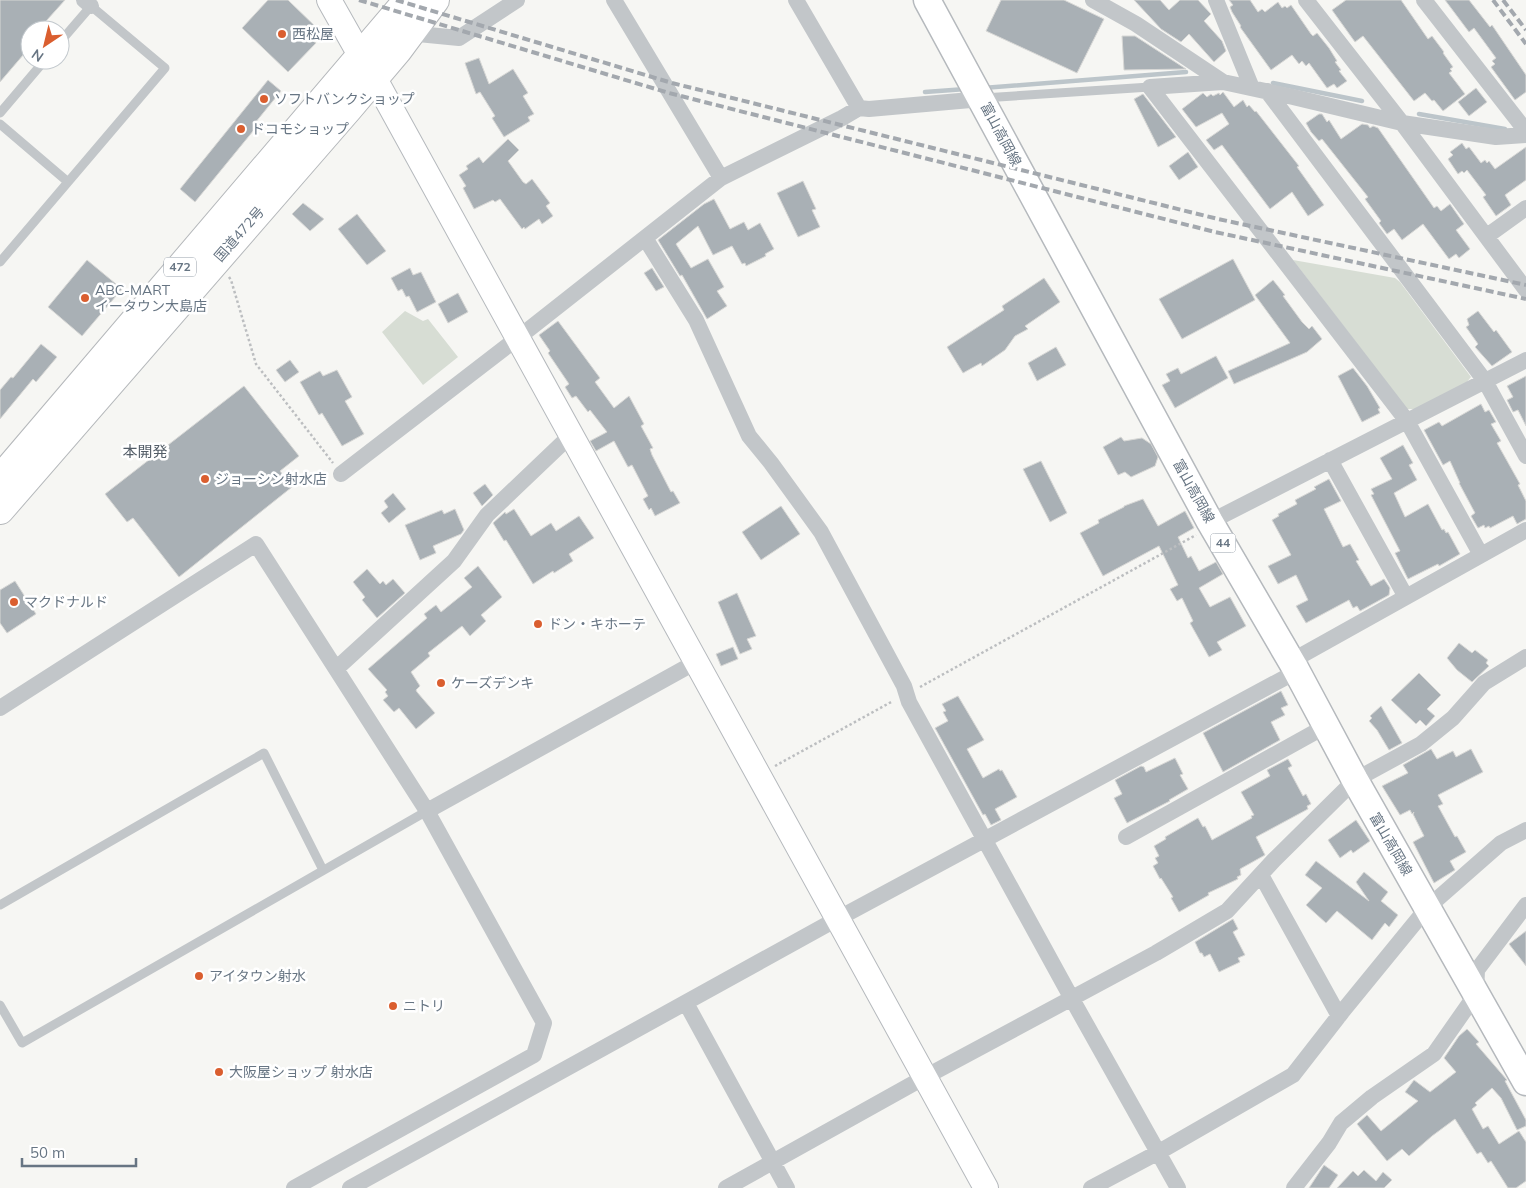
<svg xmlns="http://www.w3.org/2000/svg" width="1526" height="1188" viewBox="0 0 1526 1188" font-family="Mulish,'Noto Sans JP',sans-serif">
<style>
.green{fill:#d7ddd4}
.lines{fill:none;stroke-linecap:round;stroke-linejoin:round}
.stream{stroke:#bcc5ca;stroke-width:4.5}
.building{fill:#a9b0b5;stroke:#d8d8d6}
.secondary-casing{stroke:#b5b9bd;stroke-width:26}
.primary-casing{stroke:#b5b9bd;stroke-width:29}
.highway-casing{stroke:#b5b8bb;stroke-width:30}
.path{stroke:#bcbec0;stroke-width:2.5;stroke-dasharray:2.5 2.5;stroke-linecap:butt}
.lane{stroke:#c2c6c9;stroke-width:9}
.street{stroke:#c2c6c9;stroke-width:16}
.secondary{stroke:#fff;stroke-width:24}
.primary{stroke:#fff;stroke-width:26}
.highway{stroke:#fff;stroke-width:28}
.rail{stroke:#a3a8ae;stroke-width:4;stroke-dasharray:8 4;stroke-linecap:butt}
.poi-dot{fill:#da5e2f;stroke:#fff;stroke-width:2}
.labels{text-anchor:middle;stroke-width:5;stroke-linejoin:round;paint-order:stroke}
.shield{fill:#fff;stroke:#959ea8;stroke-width:1}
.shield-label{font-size:12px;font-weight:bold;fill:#677583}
.poi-label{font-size:14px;fill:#677583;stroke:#fff;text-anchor:start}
.street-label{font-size:14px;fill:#677583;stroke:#fff}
.neighbourhood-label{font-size:15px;fill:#545e68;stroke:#fff}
</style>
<rect width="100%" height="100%" fill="#f6f6f3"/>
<path class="green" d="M1293,260L1395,278L1400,282L1471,377L1466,383L1418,409H1407Z
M405,311L423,321L428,319L458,357L423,385L382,332Z"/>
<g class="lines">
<path class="stream" d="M1273,83L1362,101
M983,88L1186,72
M925,92L966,89
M1419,114L1505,129"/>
</g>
<path class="building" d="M0,0H65L38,30H30V47L0,82Z
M268,0H288L319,30L310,39L316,43L288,72L242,28Z
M1001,0H1064L1104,19L1077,73L986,31Z
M1134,0H1160L1169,10L1180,0H1198L1211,14L1204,21L1222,41L1226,51L1214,62L1189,34L1181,42L1161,29Z
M1229,0H1250L1258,12L1262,9L1265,12L1278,2L1282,8L1285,6L1287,8L1291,5L1311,34L1313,36L1317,33L1329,48L1337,61L1335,62L1341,70L1339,71L1347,81L1337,88L1334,84L1327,88L1309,63L1306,66L1302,61L1299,64L1292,55L1271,70L1240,27L1241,26L1232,12L1230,7L1233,5Z
M1346,0H1401L1428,39L1432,36L1444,52L1443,53L1453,67L1450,69L1452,71L1449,73L1465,94L1443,111L1434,100L1432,101L1425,93L1414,101L1363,36L1355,42L1332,10Z
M1445,0H1469L1490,27L1492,25L1526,75V92L1515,100L1491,67L1495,64L1492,61L1496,58L1474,28L1469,32Z
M1122,36H1135L1186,69L1124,70Z
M479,58L489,84L513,69L528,93L523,96L534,114L528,117L530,121L504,137L492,118L495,116L480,92L476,94L465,63Z
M268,80L281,91L255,123L258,125L195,202L180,189Z
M1476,88L1487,102L1469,116L1458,102Z
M1223,92L1234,107L1243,100L1247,107L1249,105L1255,112L1256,111L1299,166L1297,167L1324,205L1308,216L1292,192L1270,209L1222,145L1214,150L1206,140L1229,124L1222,113L1196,127L1182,109L1203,93L1207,97L1211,94L1213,96L1219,93L1220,95Z
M1143,94L1176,137L1158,147L1134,99Z
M1319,114H1322L1327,122L1329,120L1341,139L1362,124L1368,125L1370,128L1373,126L1378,128L1434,208L1437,206L1441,211L1450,204L1464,224L1456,230L1470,249L1459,258L1456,254L1449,259L1423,224L1402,240L1394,229L1387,234L1379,223L1381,221L1365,199L1368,197L1322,139L1319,141L1311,132L1306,123Z
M508,139L519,150L508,161L523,182L526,184L532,179L550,203L546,206L553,216L542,224L539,219L525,229L524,227L522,229L500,199L495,202L493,200L474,209L463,188L466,186L459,175L468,169L466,166L479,157L483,163Z
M1462,143L1466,149L1469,147L1481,163L1485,160L1487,163L1489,161L1495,169L1526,147V180L1505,195L1511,205L1496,216L1483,197L1486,195L1467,170L1464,173L1462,171L1458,174L1448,159L1453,155L1450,152Z
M1188,152L1198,167L1179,180L1169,166Z
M803,181L816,209L812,210L820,227L798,237L777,193Z
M714,199L730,229L744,222L748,230L760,223L774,249L765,254L766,256L746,266L745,263L742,264L732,246L713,255L698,226L676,244L691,268L708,259L724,287L717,291L727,306L707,319L682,275L680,276L658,240L704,204Z
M303,203L324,219L310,231L292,214Z
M357,214L386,251L367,265L338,229Z
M1233,259L1255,300L1182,339L1159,299Z
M87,260L122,289L82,336L48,307Z
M410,268L413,275L421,272L436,302L417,312L409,296L406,297L402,289L398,291L391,278Z
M652,268L664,287L656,291L644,273Z
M1044,278L1060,302L1025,326L1028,329L1015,336L1005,350L982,366L981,363L963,373L947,347L1004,310L1002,306Z
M1273,280L1285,295L1283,296L1302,322L1309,329L1312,326L1322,339L1307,352L1234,384L1228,371L1290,343L1255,295Z
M458,293L468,312L448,323L438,304Z
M1478,311L1494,332L1496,330L1512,352L1492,366L1475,347L1478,344L1466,327L1469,325L1467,319Z
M558,321L600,378L595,382L614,408L629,396L644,424L641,426L653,448L650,449L652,455L671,492L673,491L680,503L655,516L651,508L649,510L643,499L648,496L632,465L628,467L614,441L596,451L590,441L607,432L590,410L588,412L576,396L572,398L565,387L569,384L548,353L550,351L539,335Z
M41,344L57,357L36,382L33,379L0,419V390L11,377L13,378Z
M1056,347L1066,365L1037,381L1028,363Z
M1216,356L1228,378L1175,408L1162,385L1170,381L1166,374L1178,368L1181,374Z
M290,360L299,372L285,382L276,370Z
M1353,368L1367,386L1380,408L1378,409L1380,413L1362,422L1338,376Z
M337,370L352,397L345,401L364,434L342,446L322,413L319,415L300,382L320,371L323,376Z
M1526,376V426L1518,410L1513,412L1507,400L1513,397L1507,386Z
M244,386L299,456L280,471L292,487L179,577L133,518L127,522L105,494Z
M1481,404L1485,412L1489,410L1496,422L1491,424L1501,441L1497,443L1520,484L1518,485L1526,501V519L1517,524L1513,516L1490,528L1489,526L1485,528L1484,525L1478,528L1471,516L1475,513L1459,483H1460L1450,461L1443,465L1424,430L1439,422L1442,426Z
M1121,437L1124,441L1142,438L1151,444L1158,457L1155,466L1131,477L1125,472L1118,475L1103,447Z
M1403,445L1413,463L1409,465L1417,480L1394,493L1405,517L1428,504L1442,530L1444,529L1446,533L1448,532L1460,554L1439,566L1438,564L1408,579L1395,553L1400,551L1371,495L1374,494L1371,489L1392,479L1380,458Z
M1041,461L1067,513L1050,522L1023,469Z
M1329,479L1341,501L1324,509L1343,547L1350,544L1359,560L1356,561L1371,586L1384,579L1390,588L1389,595L1360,611L1357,606L1353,608L1349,600L1306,623L1296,606L1308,600L1296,575L1278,584L1268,566L1291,555L1272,520L1279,516L1278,514L1297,504L1295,500L1316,489L1314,487Z
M485,484L493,495L482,506L473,493Z
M393,493L406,509L389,523L381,513L388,507L384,501Z
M1143,499L1158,526L1185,511L1194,528L1178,537L1188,558L1191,556L1199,571L1216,562L1223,574L1199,588L1210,607L1230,597L1246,626L1217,642L1222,650L1209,657L1190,623L1193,621L1182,598L1177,601L1170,589L1178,585L1159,546L1103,576L1080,533L1099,523L1098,520L1124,507V506Z
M781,506L800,534L761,560L742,532Z
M455,509L464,530L461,534L433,546L436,553L420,560L405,525L442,510L444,514Z
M514,509L531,536L551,523L556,531L579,516L594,538L569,554L573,561L554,573L553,571L533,584L506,540L504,541L493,523L505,512L506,514Z
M478,566L502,597L481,615L486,621L470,636L462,626L428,653L430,656L411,672L420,686L416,690L417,692L435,713L416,729L399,708L394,712L383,700L388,696L385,692L387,690L368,669L427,618L424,614L436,605L441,612L472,587L464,578Z
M367,569L380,584L383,581L386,585L393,579L405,593L377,618L362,600L365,597L353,582Z
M15,581L36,614L7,633L0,623V590Z
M737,593L756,636L747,639L752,649L740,654L718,602Z
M1459,643L1472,653L1475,650L1488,660L1486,663L1489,666L1472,682L1457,670L1447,658Z
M733,647L738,659L721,666L716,654Z
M1419,673L1441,695L1427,709L1435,716L1426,726L1420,720L1416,724L1391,700Z
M1281,691L1288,705L1281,708L1285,715L1271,722L1280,740L1223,772L1203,733Z
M958,696L984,740L967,749L983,778L999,769L1000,771L1002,770L1017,797L995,809L1001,820L991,825L985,814L983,815L935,728L948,721L943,712L946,711L942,704Z
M1381,706L1402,743L1389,750L1377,730L1369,721L1372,718L1370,716Z
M1431,749L1437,759L1453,751L1456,757L1471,749L1483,772L1438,795L1443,804L1438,806L1455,837L1457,836L1466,852L1450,861L1455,870L1434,883L1413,842L1424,836L1413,814L1414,812L1412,814L1410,810L1400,815L1382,786L1408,773L1403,765Z
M1175,758L1183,774L1180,775L1188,789L1169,800L1170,801L1168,802L1127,823L1114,798L1122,794L1115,780L1141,766L1144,767L1146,772Z
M1288,759L1292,766L1288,768L1303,796L1306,794L1311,804L1307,806L1308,809L1256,837L1265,855L1240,869L1241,875L1237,877L1238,879L1208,893L1209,895L1179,912L1171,898L1173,897L1161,878L1160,879L1153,866L1158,863L1155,858L1159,856L1154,846L1166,839L1165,837L1198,818L1203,827L1205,826L1212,840L1252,818L1251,816L1254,815L1241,792L1270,776L1267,770Z
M1356,820L1370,841L1353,853L1351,850L1340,858L1328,840Z
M1316,861L1369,901L1356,882L1364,872L1388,892L1381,901L1398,915L1389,927L1385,923L1372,940L1337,911L1326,923L1306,905L1322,888L1305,875Z
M1233,919L1238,929L1233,932L1245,955L1238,958L1240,962L1219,972L1210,954L1204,957L1202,953H1200L1195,942Z
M1526,931V966L1509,944Z
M1467,1029L1479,1042L1476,1044L1507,1080L1505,1081L1526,1120V1126L1517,1130L1501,1098L1492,1088L1475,1103L1477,1105L1472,1109L1483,1129L1488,1126L1499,1144L1519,1131L1526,1142V1181L1516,1188H1508L1491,1161L1488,1163L1481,1152L1477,1154L1455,1119L1432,1136L1409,1156L1402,1149L1387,1161L1357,1124L1367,1115L1381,1131L1418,1101L1405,1092L1414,1080L1430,1092L1456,1072L1444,1058L1459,1036Z
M1324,1165L1338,1175L1329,1188H1309Z
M1364,1170L1376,1181L1383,1172L1392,1180L1384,1188H1337L1353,1171L1358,1176Z"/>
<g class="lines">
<defs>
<path id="secondary" d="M329,0L360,55L374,77L986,1188"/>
<path id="primary" d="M927,0L1210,522L1294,666L1355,780L1526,1082"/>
<path id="highway" d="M0,479L408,0
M0,510L349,108L398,50L435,0"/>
</defs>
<use href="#secondary" class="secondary-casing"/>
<use href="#primary" class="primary-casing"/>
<use href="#highway" class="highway-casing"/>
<path class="path" d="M229,277L231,280L256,364L333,463
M920,687L1196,535
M775,766L893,701"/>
<path class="lane" d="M983,98L1150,87
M0,113L45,60
M0,124L68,182
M0,262L165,68L91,6L60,42
M0,905L264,753L323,870
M0,1005L22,1043L427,811"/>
<path class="street" d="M84,0L91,6
M614,0L721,178
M796,0L859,108
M1093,0L1136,24L1223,82
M1216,0L1252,88
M1306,0L1402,123L1526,290
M1424,0L1526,131
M418,34L459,38L517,0
M1150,87L1407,421L1481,555
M1150,87L1223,82L1293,97L1402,123L1496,137L1526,135
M1267,91L1485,381L1526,456
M1487,236L1526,208
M645,238L696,320L749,436L771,463L821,532L904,686L909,702L1072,999L1178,1188
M1330,460L1406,597
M341,474L528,330L721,178L842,118L859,108L869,109L982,99
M1210,522L1526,360
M336,669L454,561L487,515L572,434
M0,708L256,544L427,811L544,1023L534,1055L294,1188
M427,811L696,662
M1126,837L1326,726
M1261,875L1339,1016
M686,1003L787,1188
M350,1188L826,925L1290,675L1294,666L1304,654L1526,530
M726,1188L925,1077L1156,953L1227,911L1274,860L1355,780L1421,744L1453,718L1484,683L1526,657
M1091,1188L1159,1152L1293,1075L1342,1012L1427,908L1501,843L1526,830
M1294,1188L1329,1143L1341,1123L1372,1097L1434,1054L1476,994L1477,970L1526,905"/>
<use href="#secondary" class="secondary"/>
<use href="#primary" class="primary"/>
<use href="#highway" class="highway"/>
<path class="rail" d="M359,0L669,93L1215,232L1526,299
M396,0L672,83L1218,219L1526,285
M1493,0L1526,44
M1503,0L1526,30"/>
</g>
<g class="poi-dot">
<circle cx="282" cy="34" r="5"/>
<circle cx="264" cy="99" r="5"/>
<circle cx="241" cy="129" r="5"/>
<circle cx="85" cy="298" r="5"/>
<circle cx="205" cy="479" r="5"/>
<circle cx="14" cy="602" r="5"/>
<circle cx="538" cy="624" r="5"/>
<circle cx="441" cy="683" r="5"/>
<circle cx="199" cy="976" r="5"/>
<circle cx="393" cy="1006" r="5"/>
<circle cx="219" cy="1072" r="5"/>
</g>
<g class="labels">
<g class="shield">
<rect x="164" y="257.5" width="32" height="19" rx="4"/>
<rect x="1210.5" y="533.5" width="25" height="19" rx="4"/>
</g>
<g class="shield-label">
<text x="180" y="271">472</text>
<text x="1223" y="547">44</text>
</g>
<g class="poi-label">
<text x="292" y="39">西松屋</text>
<text x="274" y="104">ソフトバンクショップ</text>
<text x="251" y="134">ドコモショップ</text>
<text x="95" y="295">ABC-MART<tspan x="95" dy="16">イータウン大島店</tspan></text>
<text x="215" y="484">ジョーシン射水店</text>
<text x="24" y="607">マクドナルド</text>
<text x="548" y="629">ドン・キホーテ</text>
<text x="451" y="688">ケーズデンキ</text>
<text x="209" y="981">アイタウン射水</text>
<text x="403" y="1011">ニトリ</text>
<text x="229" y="1077">大阪屋ショップ 射水店</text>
</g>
<g class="street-label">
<text transform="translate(1001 134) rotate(62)" y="5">富山高岡線</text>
<text transform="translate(239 234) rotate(-49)" y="5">国道472号</text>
<text transform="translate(1194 491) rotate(61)" y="5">富山高岡線</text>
<text transform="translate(1391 844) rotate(60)" y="5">富山高岡線</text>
</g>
<g class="neighbourhood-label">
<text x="145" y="457">本開発</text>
</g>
</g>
<g transform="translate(45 45) rotate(215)"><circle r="24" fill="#ffffff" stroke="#c2c8cd"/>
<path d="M0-4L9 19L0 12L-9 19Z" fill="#da5e2f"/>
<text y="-8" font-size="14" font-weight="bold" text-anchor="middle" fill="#677583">N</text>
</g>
<path d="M22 1158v8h114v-8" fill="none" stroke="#677583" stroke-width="2.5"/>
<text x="30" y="1158" font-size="15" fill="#677583" stroke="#ffffff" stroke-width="4" paint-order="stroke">50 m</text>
</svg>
